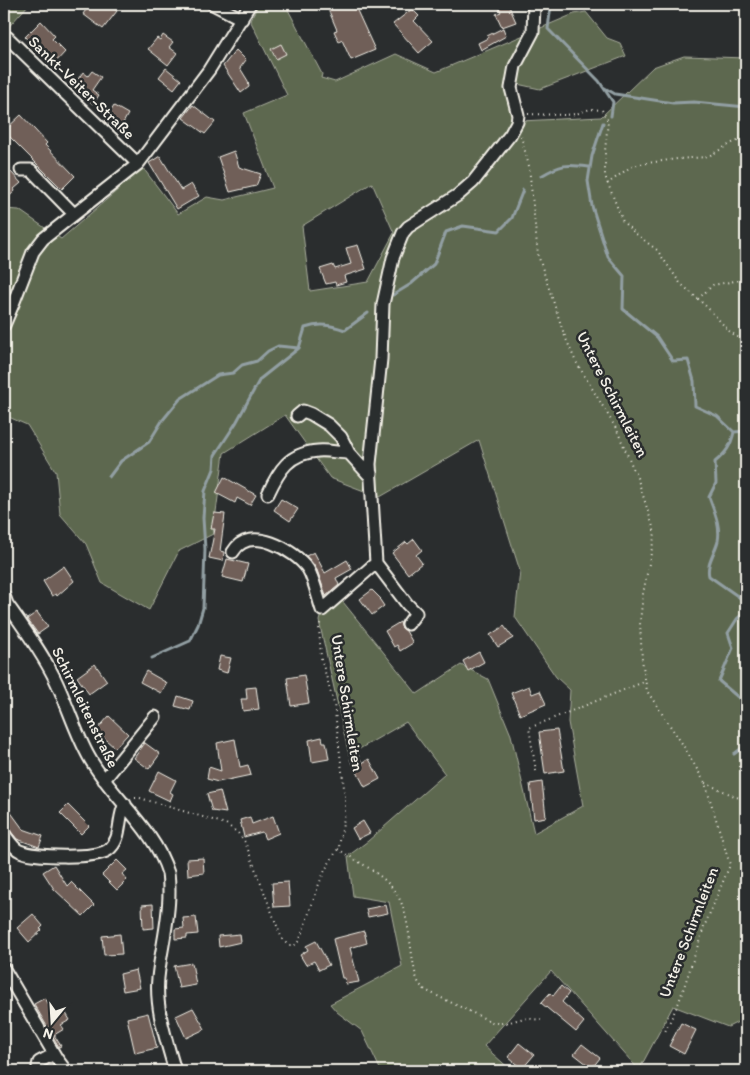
<svg xmlns="http://www.w3.org/2000/svg" width="750" height="1075" viewBox="0 0 750 1075" font-family="Itim,sans-serif">
<style>
.green{fill:#5d684f;stroke:#a8ac9c;fill-rule:evenodd}
.lines{fill:none;stroke-linecap:round;stroke-linejoin:round}
.stream{stroke:#929fa3;stroke-width:3}
.building{fill:#6f5e58;stroke:#f4f1e8}
.minor-casing{stroke:#f4f1e8;stroke-width:15}
.path{stroke:#f4f1e8;stroke-width:2;stroke-dasharray:1 4;stroke-linecap:butt}
.minor{stroke:#2a2d2e;stroke-width:11}
.labels{text-anchor:middle;stroke-width:5;stroke-linejoin:round;paint-order:stroke}
.street-label{font-size:16px;fill:#f4f1e8;stroke:#2a2d2e}
</style>
<rect width="100%" height="100%" fill="#2a2d2e"/>
<filter id="ink" filterUnits="userSpaceOnUse"><feTurbulence type="fractalNoise" baseFrequency=".02" numOctaves="2"/><feDisplacementMap in="SourceGraphic" scale="10" xChannelSelector="R" yChannelSelector="G"/><feConvolveMatrix kernelMatrix="1 2 1 2 8 2 1 2 1" color-interpolation-filters="sRGB"/></filter>
<g filter="url(#ink)">
<path class="green" d="M4,4H29L4,32Z
M259,4H285L322,74L321,78L335,82L396,54L436,72L574,14L586,12L607,38L620,43L626,56L540,89L508,82L521,121L601,117L653,67L684,56L746,58V1018L728,1027L673,1006L639,1070L551,971L484,1046L512,1071H381L362,1031L337,1012L330,1004L402,966L389,902L353,896L348,856L368,841L445,774L406,722L349,755L319,621L322,610L339,597L417,694L461,665L488,679L511,735L534,833L583,806L568,722L570,690L556,677L515,617L520,571L479,440L380,497L330,478L285,415L224,453L213,534L179,551L149,610L102,583L86,544L60,514L56,472L27,425L4,415V209L19,210L61,239L143,168L178,214L207,197L224,200L273,188L244,113L287,95L250,20ZM372,183L394,233L368,282L310,291L302,226Z"/>
<g class="lines">
<path class="stream" d="M551,4L548,29L599,81L613,102L611,116
M603,87L615,94L673,103L694,102L746,107
M603,123L592,156L588,181L592,206L608,257L624,276L623,309L657,337L673,361L688,360L694,381L695,406L717,416L734,432C731,446 726,453 715,462L716,483L709,497C714,511 721,526 718,541C715,553 706,564 709,576L746,602
M541,176C561,164 566,164 589,167
M393,295L411,284L434,264L446,232L463,226L499,231L512,218L523,190
M734,432L746,431
M109,477L121,461L149,442L162,421L180,399L218,375L233,373L242,365L257,361L268,351L278,346L299,348
M746,604L745,612L737,619L728,633L733,648L719,681L746,704
M152,658L190,641L198,625L203,608L205,549L203,518L205,491L214,469L215,455L236,423L260,379L299,348L305,328C320,323 331,325 345,330L368,313
M734,754L746,745"/>
</g>
<path class="building" d="M90,4H107L117,11L103,29L83,14Z
M326,4H354L375,50L351,60L342,40L339,42L334,31L337,30Z
M508,4L516,22L502,27L496,14L501,12L499,8Z
M412,9L419,16L414,21L433,41L419,53L393,24Z
M41,21L55,36L52,39L65,52L54,64L41,50L39,52L25,37Z
M503,28L506,36L481,50L478,43L488,38L487,36Z
M163,35L173,42L169,47L177,53L168,65L148,49L157,38L160,40Z
M281,44L286,54L276,59L271,49Z
M236,50L246,60L240,68L248,81L249,87L241,93L223,66Z
M166,68L181,80L174,89L159,77Z
M92,71L101,77L92,90L99,95L93,104L73,86L83,72L88,76Z
M193,105L215,122L205,134L183,118Z
M114,106L128,114L120,129L105,121Z
M21,115L47,143L45,145L75,176L62,189L4,131Z
M234,151L239,167L261,174L256,186L230,192L218,157Z
M160,156L181,190L191,184L199,196L177,209L149,163Z
M11,172L21,183L14,189L15,191L4,201V179Z
M358,245L366,269L344,276L346,282L336,285L335,282L326,284L320,269L333,265L335,269L351,264L346,248Z
M224,477L256,495L250,505L237,498L235,503L216,493Z
M281,499L298,509L290,521L274,510Z
M214,513L225,514L220,551L224,552L223,561L209,558L215,529H211Z
M414,539L422,550L416,555L422,563L408,574L392,553L406,542L408,544Z
M314,552L325,573L347,560L352,569L336,578L339,585L326,596L317,570L306,556Z
M227,559L248,564L243,582L222,577Z
M64,566L74,581L57,596L56,594L52,596L43,581Z
M372,590L381,599L380,600L384,606L372,615L360,599Z
M37,612L48,627L38,634L27,619Z
M400,622L401,627L406,631L413,643L400,651L397,645L394,647L385,631Z
M504,626L513,638L498,647L490,635Z
M479,652L484,662L468,671L463,661Z
M220,656L231,658L227,673L217,670Z
M95,664L107,681L89,694L77,677Z
M146,671L167,683L161,693L140,682Z
M304,675L309,703L291,706L287,678Z
M529,686L532,694L540,691L546,704L520,715L511,693Z
M256,687L259,709L243,711L241,699H247L246,688Z
M178,696L193,701L190,710L175,706Z
M109,716L128,734L115,748L96,731Z
M557,730L564,771L545,774L539,732Z
M322,737L323,742H326L329,759L312,762L309,740Z
M235,739L240,767L248,765L251,775L218,782L207,779L209,767L221,771L217,743Z
M145,743L160,754L149,769L134,758Z
M358,755L362,763L369,759L380,779L365,787L350,759Z
M159,771L176,780L170,792L173,794L170,801L149,791Z
M542,782L546,817L534,819L530,784Z
M220,791L226,813L212,811L207,794Z
M4,803L23,829L43,836L39,847L17,839L4,823Z
M68,805L89,826L81,834L60,813Z
M273,816L279,833L265,839L262,832L244,837L240,820L250,817L252,824Z
M363,821L370,833L358,839L352,828Z
M203,858L204,873L188,875L187,859Z
M117,860L127,870L122,874L127,880L117,890L102,875Z
M54,865L67,886L71,882L94,905L83,916L54,889L43,872Z
M288,882L290,906L274,907L272,883Z
M153,904L154,928L143,929L142,905Z
M386,905L388,913L368,917L366,909Z
M33,914L43,926L40,929L42,930L29,942L17,928Z
M196,917L198,934L187,935V938L175,939V929L184,928L183,918Z
M364,931L367,943L350,948L359,982L346,984L345,978H342L333,939Z
M120,934L122,954L104,955L102,936Z
M240,934L241,942L219,947L218,936Z
M316,941L329,965L319,970L314,961L306,965L300,955L308,950L306,946Z
M192,963L196,985L179,988L174,966Z
M136,970L140,988L123,991L120,974Z
M561,986L569,993L562,1002L584,1022L576,1032L541,1003L550,993L553,996Z
M45,998L55,1015L64,1010L70,1020L61,1025L64,1029L54,1035L61,1046L59,1047L34,1004Z
M193,1008L205,1029L186,1038L176,1016Z
M148,1013L157,1048L135,1053L127,1018Z
M681,1023L696,1030L684,1054L669,1046Z
M519,1043L534,1055L522,1069L508,1057Z
M582,1044L600,1058L592,1068L574,1054Z"/>
<g class="lines">
<defs>
<path id="minor" d="M213,4L242,19
M4,41L7,37L138,164
M21,170H31L74,214
M4,325L13,304L33,252L43,239L138,164L209,70L250,4
M297,416L303,411L311,414L329,425L341,437L349,453L368,474L371,473
M268,494C279,470 289,453 318,451C329,450 339,453 349,453
M233,552C249,524 295,550 308,569C314,579 318,598 322,610L376,563L370,464L381,359L383,304L393,258L403,233L408,227L458,195L473,182L510,135L517,122L518,115L511,88L515,66L533,32L534,4
M376,563L407,604L416,613L408,624
M4,596L7,604C24,628 41,651 54,677C67,703 75,732 89,757C111,797 154,828 168,873C169,879 169,886 169,892C169,923 161,948 158,978C155,1009 167,1042 175,1071
M104,780L155,717
M4,834C8,839 14,849 20,851C33,857 95,859 108,850C123,839 117,818 125,804
M4,969L57,1059L66,1071
M39,1071L38,1066L39,1062L54,1054"/>
</defs>
<use href="#minor" class="minor-casing"/>
<path class="path" d="M496,6L499,4
M528,114L564,115L576,114L590,109L602,110L608,121L605,151V176L623,222L636,234L657,250L680,283L708,308L729,331L746,343
M521,136L529,166L538,255L564,334L575,360L617,430L638,480L655,533L643,594L640,622L642,660L647,691L683,745L705,783L730,865L704,927L679,1002L664,1034
M607,184L629,168L640,164L677,159L707,157L734,142L746,139
M698,299L713,285L746,279
M536,771L529,728L646,681
M705,783L746,801
M135,798H140L226,824L238,833L245,842L282,939L288,945H296L300,939L319,884L325,870L339,847L345,812V796L334,704L321,658L319,628L321,620
M338,849C359,863 389,876 400,900C410,921 410,953 416,976L419,984L425,990L494,1023H506L524,1018L541,1020"/>
<use href="#minor" class="minor"/>
</g>
</g>
<g class="labels">
<g class="street-label">
<text transform="translate(82 87) rotate(44)" y="6">Sankt-Veiter-Straße</text>
<text transform="translate(613 394) rotate(63)" y="6">Untere Schirmleiten</text>
<text transform="translate(348 703) rotate(81)" y="6">Untere Schirmleiten</text>
<text transform="translate(86 707) rotate(64)" y="6">Schirmleitenstraße</text>
<text transform="translate(688 932) rotate(-69)" y="6">Untere Schirmleiten</text>
</g>
</g>
<rect width="750" height="1075" fill="none" stroke="#2a2d2e" stroke-width="20"/>
<rect x="10" y="10" width="730" height="1055" fill="none" stroke="#f4f1e8" stroke-width="2" filter="url(#ink)"/>
<g transform="translate(52 1022) rotate(198)" stroke="#2a2d2e" stroke-width="4" paint-order="stroke">
<path d="M0-4L9 19L0 12L-9 19Z" fill="#f4f1e8"/>
<text y="-8" font-size="14" font-weight="bold" text-anchor="middle" fill="#f4f1e8">N</text>
</g>
</svg>
